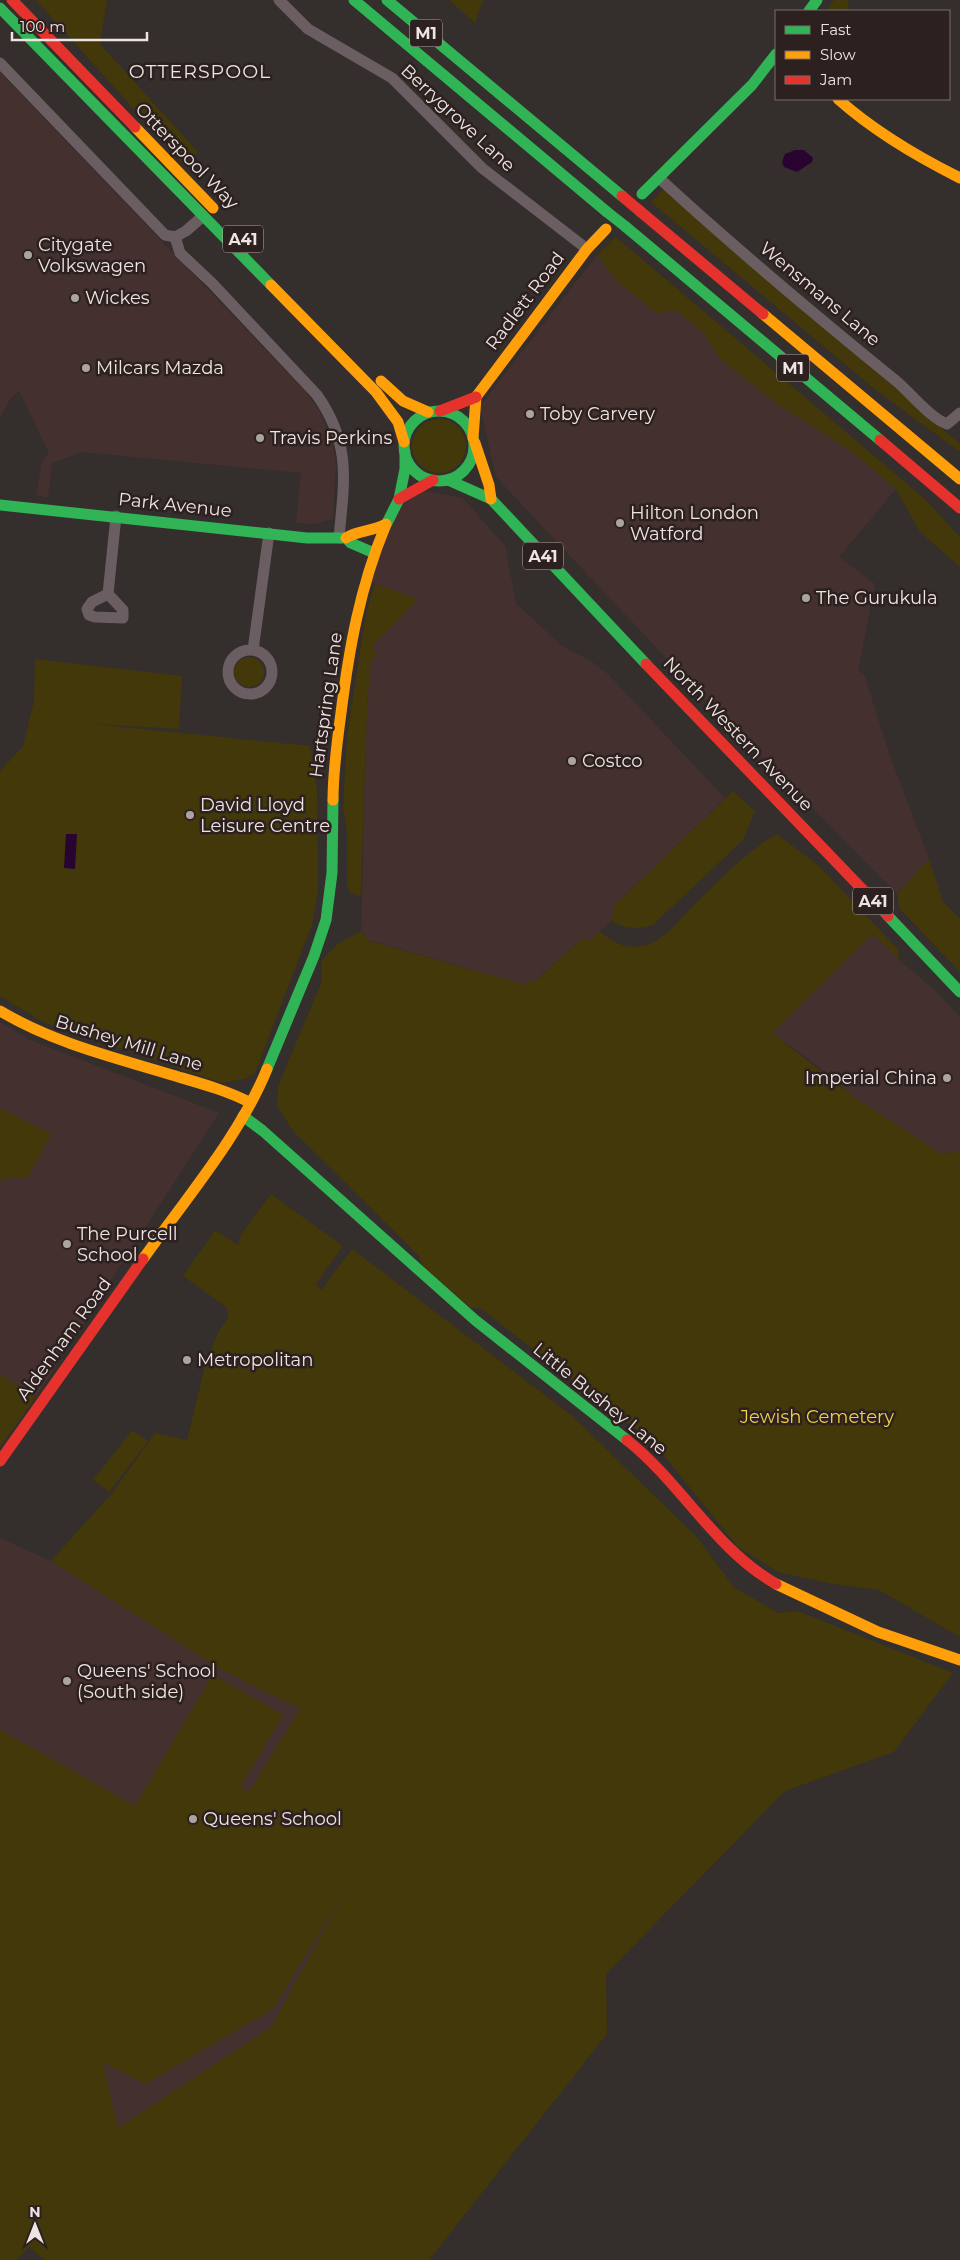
<svg xmlns="http://www.w3.org/2000/svg" width="960" height="2260" viewBox="0 0 960 2260" font-family="Montserrat,sans-serif">
<style>
.built{fill:#44312f}
.green{fill:#42380a;fill-rule:evenodd}
.water{fill:#2a0431}
.lines{fill:none;stroke-linecap:round;stroke-linejoin:round}
.street{stroke:#6b5e63;stroke-width:11}
.fast{stroke:#30b455;stroke-width:11}
.slow{stroke:#ff9f0a;stroke-width:11}
.jam{stroke:#e5322d;stroke-width:11}
.fast-bridge{stroke:#30b455;stroke-width:11}
.jam-bridge{stroke:#e5322d;stroke-width:11}
.poi-dot{fill:#aca4a3;stroke:#2d211f;stroke-width:2}
.labels{text-anchor:middle;stroke-width:5;stroke-linejoin:round;paint-order:stroke}
.shield{fill:#2d211f;stroke:#b3aaa8;stroke-width:1}
.shield-label{font-size:16px;font-weight:bold;fill:#ede4e3}
.street-label{font-size:18px;fill:#ede4e3;stroke:#2d211f}
.poi-label{font-size:18px;fill:#ede4e3;stroke:#2d211f;text-anchor:start}
.park-label{font-size:18px;fill:#f1d145;stroke:#2d211f}
.neighbourhood-label{font-size:19px;letter-spacing:1px;fill:#ede4e3;stroke:#2d211f}
</style>
<rect width="100%" height="100%" fill="#342e2c"/>
<path class="built" d="M0,72L305,391L319,410L333,444L336,464L333,519L315,524L296,523L301,473L82,452L52,463L48,497L36,496L42,461L49,453L19,391L10,399L0,418Z
M597,255L617,281L656,313L677,310L704,333L720,359L779,405L852,452L896,489L839,557L875,584L858,671L864,674L890,756L929,859L897,894L681,674L496,477L480,406Z
M417,490L463,498L505,546L516,603L562,646L591,661L608,674L725,798L615,905L611,921L600,931L589,940L581,939L536,980L522,984L369,940L361,931L367,707L372,646L418,599L370,582L399,508Z
M873,934L899,960L937,992L960,1017V1152L940,1153L857,1099L809,1059L771,1033Z
M0,1022L30,1040L219,1113L36,1397L0,1447Z
M0,1538L51,1561L222,1670L415,1767L271,2027L118,2128L102,2062L0,1958Z"/>
<path class="green" d="M36,0H107L100,44L198,152L184,165Z
M449,0H483L475,23Z
M834,0H848L849,11H826Z
M664,188C734,254 809,313 884,374C910,396 932,423 960,443V452L877,391L651,202Z
M616,237L925,499L960,537V567L920,532L896,489L852,452L779,405L720,359L704,333L677,311L656,313L617,281L597,255Z
M412 446a27 27 0 1 1 54 0a27 27 0 1 1-54 0Z
M375,584L418,599L372,646L377,656L371,660L367,707L361,895L358,896L350,892L347,885V831L343,808L347,736L366,613Z
M234 672a15 15 0 1 1 30 0a15 15 0 1 1-30 0Z
M35,659L182,676L179,729L92,724L310,746L317,789L318,890L312,925L303,948L255,1073L245,1079L222,1083L45,1023L0,996V771L23,746L34,700Z
M733,791L755,811L743,840L653,925C637,930 626,929 611,921L615,905Z
M777,834L819,866L898,949L899,960L873,934L772,1033L857,1099L940,1153L960,1152V1637L879,1590L833,1584L778,1572L738,1547L653,1442L480,1308H471L422,1265L419,1256L293,1131L277,1106L278,1086L322,981L321,961L339,943L361,931L370,941L522,984L537,980L581,939L589,940L600,931C613,944 631,951 649,944C665,939 678,921 690,909C718,882 742,854 777,834Z
M929,859L943,901L960,919V972L899,908L897,894Z
M0,1108L51,1134L28,1178C19,1177 7,1176 0,1182Z
M271,1194L343,1246L316,1284L321,1290L352,1249L570,1414L696,1536L734,1587L778,1613L798,1611L953,1673L894,1752L785,1791L606,1974L607,2034L429,2260H45L29,2247L16,2260H0V1730L135,1806L213,1674L283,1715L241,1786L249,1792L300,1709L222,1670L51,1561L112,1493L155,1433L187,1440L206,1362L218,1332L228,1318L227,1308L183,1276L215,1230L238,1245L242,1233ZM349,1885L271,2027L118,2128L103,2062L145,2084L273,2009Z
M0,1374L36,1397L0,1447Z
M132,1430L148,1441L109,1492L93,1480Z"/>
<path class="water" d="M795,150H804L813,158L812,162L797,172L784,167L782,162L785,154Z
M66,834H77L75,869L64,868Z"/>
<g class="lines">
<path class="street" d="M279,0L308,29L392,78L482,168L587,249
M0,63L165,235L175,237L180,253L212,283L317,395C352,445 344,481 339,538
M659,178C735,248 815,315 895,380C910,392 930,418 947,424L960,413
M175,237L186,231L202,217
M108,594L123,610V618L95,617L89,615L87,609L92,602Z
M108,594L116,516
M253,650L269,533
M228 672a22 22 0 1 1 44 0a22 22 0 1 1-44 0Z"/>
<path class="fast" d="M354,0L607,212
M387,0L622,196
M0,8L271,285
M809,11L817,0
M642,194L752,85L776,54
M626,227L880,440
M404 446a35 35 0 1 1 70 0a35 35 0 1 1-70 0Z
M448,480L491,499L646,664
M0,505L307,538H346L351,543L374,553
M385,527L399,499L405,469V452
M888,916L960,992
M267,1069L314,956L326,920L332,873L333,800
M243,1116L263,1131L475,1320L627,1440"/>
<path class="slow" d="M838,99C875,132 916,156 960,178
M135,127L213,208
M271,285L376,392L398,422L404,442
M763,314L960,479
M381,381L403,401L428,412
M473,438L476,397L587,249L606,229
M475,443L489,485L491,499
M346,538C358,530 372,532 386,524
M333,800C333,771 337,742 341,713C349,649 360,587 385,527
M0,1011C54,1043 112,1057 172,1075C199,1083 226,1090 251,1103
M143,1259C184,1201 241,1134 267,1069
M776,1584L878,1632L960,1660"/>
<path class="jam" d="M12,0L135,127
M641,212L763,314
M440,411L476,397
M880,440L960,508
M399,499L433,480
M646,664L888,916
M627,1440C681,1483 715,1549 776,1584
M0,1461L143,1259"/>
<path class="fast-bridge" d="M607,212L626,227"/>
<path class="jam-bridge" d="M622,196L641,212"/>
</g>
<g class="poi-dot">
<circle cx="28" cy="255" r="5"/>
<circle cx="75" cy="298" r="5"/>
<circle cx="86" cy="368" r="5"/>
<circle cx="530" cy="414" r="5"/>
<circle cx="260" cy="438" r="5"/>
<circle cx="620" cy="523" r="5"/>
<circle cx="806" cy="598" r="5"/>
<circle cx="572" cy="761" r="5"/>
<circle cx="190" cy="815" r="5"/>
<circle cx="947" cy="1078" r="5"/>
<circle cx="67" cy="1244" r="5"/>
<circle cx="187" cy="1360" r="5"/>
<circle cx="67" cy="1681" r="5"/>
<circle cx="193" cy="1819" r="5"/>
</g>
<g class="labels">
<g class="shield">
<rect x="410" y="19.5" width="32" height="27" rx="4"/>
<rect x="223" y="225.5" width="40" height="27" rx="4"/>
<rect x="777" y="354.5" width="32" height="27" rx="4"/>
<rect x="523" y="542.5" width="40" height="27" rx="4"/>
<rect x="853" y="887.5" width="40" height="27" rx="4"/>
</g>
<g class="shield-label">
<text x="426" y="39">M1</text>
<text x="243" y="245">A41</text>
<text x="793" y="374">M1</text>
<text x="543" y="562">A41</text>
<text x="873" y="907">A41</text>
</g>
<g class="street-label">
<text transform="translate(458 118) rotate(43)" y="6">Berrygrove Lane</text>
<text transform="translate(187 156) rotate(46)" y="6">Otterspool Way</text>
<text transform="translate(820 294) rotate(40)" y="6">Wensmans Lane</text>
<text transform="translate(525 301) rotate(-53)" y="6">Radlett Road</text>
<text transform="translate(175 505) rotate(6)" y="6">Park Avenue</text>
<text transform="translate(326 705) rotate(-82)" y="6">Hartspring Lane</text>
<text transform="translate(738 734) rotate(46)" y="6">North Western Avenue</text>
<text transform="translate(129 1043) rotate(17)" y="6">Bushey Mill Lane</text>
<text transform="translate(64 1339) rotate(-54)" y="6">Aldenham Road</text>
<text transform="translate(600 1399) rotate(39)" y="6">Little Bushey Lane</text>
</g>
<g class="poi-label">
<text x="38" y="251">Citygate<tspan x="38" dy="21">Volkswagen</tspan></text>
<text x="85" y="304">Wickes</text>
<text x="96" y="374">Milcars Mazda</text>
<text x="540" y="420">Toby Carvery</text>
<text x="270" y="444">Travis Perkins</text>
<text x="630" y="519">Hilton London<tspan x="630" dy="21">Watford</tspan></text>
<text x="816" y="604">The Gurukula</text>
<text x="582" y="767">Costco</text>
<text x="200" y="811">David Lloyd<tspan x="200" dy="21">Leisure Centre</tspan></text>
<text x="937" y="1084" text-anchor="end">Imperial China</text>
<text x="77" y="1240">The Purcell<tspan x="77" dy="21">School</tspan></text>
<text x="197" y="1366">Metropolitan</text>
<text x="77" y="1677">Queens' School<tspan x="77" dy="21">(South side)</tspan></text>
<text x="203" y="1825">Queens' School</text>
</g>
<g class="park-label">
<text x="817" y="1423">Jewish Cemetery</text>
</g>
<g class="neighbourhood-label">
<text x="200" y="78">OTTERSPOOL</text>
</g>
</g>
<rect x="775" y="10" width="175" height="90" fill="#2d211f" stroke="#7a6f6d"/>
<rect x="785" y="26" width="25" height="8" fill="#30b455" stroke="#7a6f6d"/>
<text x="820" y="35" font-size="15" fill="#ede4e3">Fast</text>
<rect x="785" y="51" width="25" height="8" fill="#ff9f0a" stroke="#7a6f6d"/>
<text x="820" y="60" font-size="15" fill="#ede4e3">Slow</text>
<rect x="785" y="76" width="25" height="8" fill="#e5322d" stroke="#7a6f6d"/>
<text x="820" y="85" font-size="15" fill="#ede4e3">Jam</text>
<g transform="translate(35 2225)" stroke="#2d211f" stroke-width="4" paint-order="stroke">
<path d="M0-4L9 19L0 12L-9 19Z" fill="#ede4e3"/>
<text y="-8" font-size="14" font-weight="bold" text-anchor="middle" fill="#ede4e3">N</text>
</g>
<path d="M12 32v8h135v-8" fill="none" stroke="#ede4e3" stroke-width="2.5"/>
<text x="20" y="32" font-size="15" fill="#ede4e3" stroke="#2d211f" stroke-width="4" paint-order="stroke">100 m</text>
</svg>
